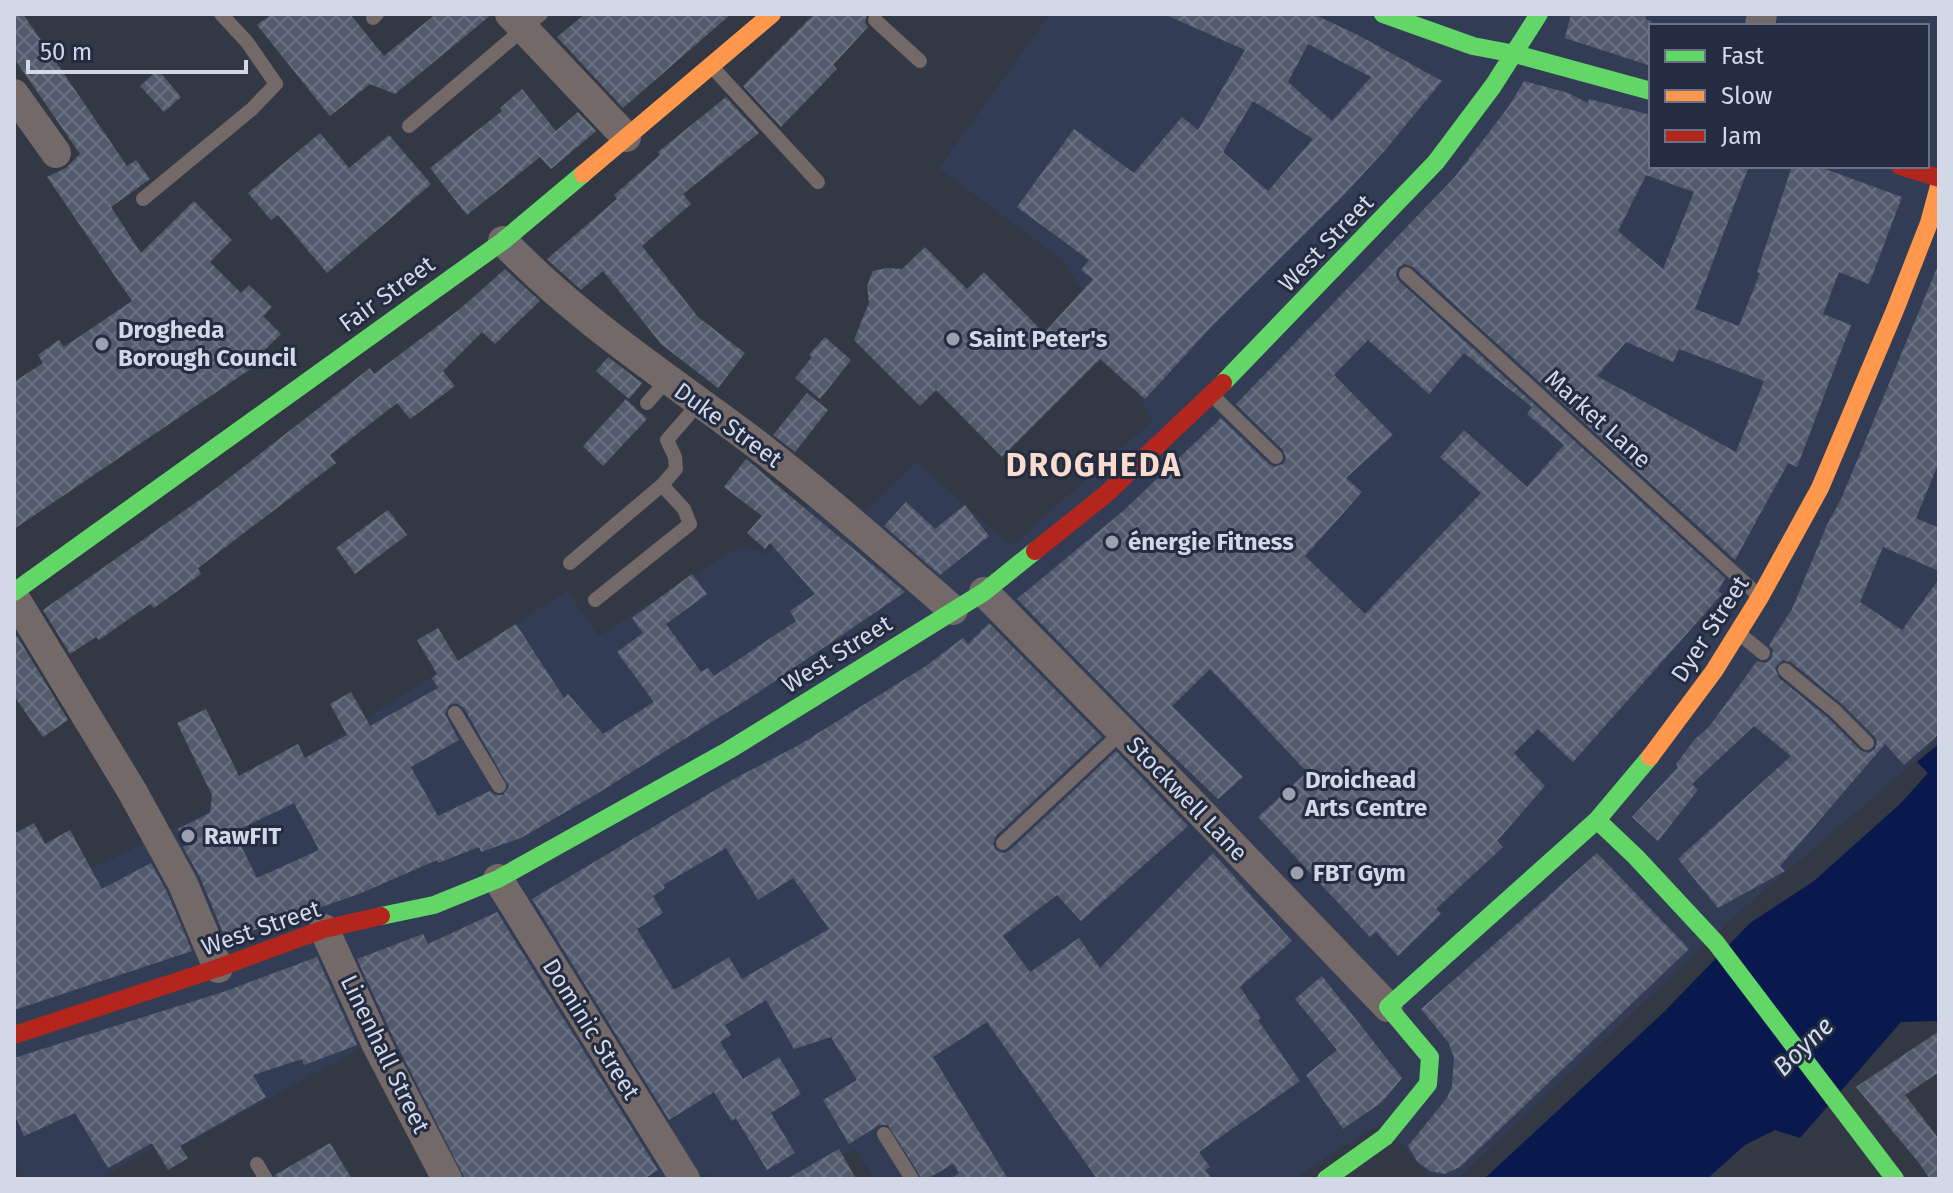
<svg xmlns="http://www.w3.org/2000/svg" width="1953" height="1193" viewBox="0 0 1953 1193" font-family="'Fira Sans',sans-serif">
<style>
.built{fill:#323d55;fill-rule:evenodd}
.water{fill:#09184d}
.building{fill:url(#building-cross-hatch);fill-rule:evenodd}
.lines{fill:none;stroke-linecap:round;stroke-linejoin:round}
.lane{stroke:#736968;stroke-width:14}
.street{stroke:#736968;stroke-width:30}
.fast{stroke:#63d668;stroke-width:18}
.slow{stroke:#ff974d;stroke-width:18}
.jam{stroke:#b3261e;stroke-width:18}
.poi-dot{fill:#9aa0ad;stroke:#232c40;stroke-width:3}
.labels{text-anchor:middle;stroke-width:6;stroke-linejoin:round;paint-order:stroke}
.street-label{font-size:24px;fill:#d2d8e5;stroke:#232c40}
.poi-label{font-size:24px;font-weight:bold;fill:#d2d8e5;stroke:#232c40;text-anchor:start}
.water-label{font-size:26px;font-style:italic;fill:#d3dcef;stroke:#232c40}
.district-label{font-size:32px;font-weight:bold;letter-spacing:2px;fill:#fbdbcd;stroke:#232c40}
</style>
<defs>
<pattern id="building-cross-hatch" width="8" height="8" patternUnits="userSpaceOnUse" patternTransform="scale(2)"><rect width="8" height="8" fill="#525a6c"/><path d="M0 0l8 8M0 8l8-8" fill="none" stroke="#6a7181"/></pattern>
</defs>
<rect width="100%" height="100%" fill="#333944"/>
<path class="built" d="M1050,14H1939V736L1912,764L1739,912L1460,1177L1429,1178L1384,1121L1293,1179H874L856,1149L790,1179H713L709,1173L696,1179H458L384,1035L187,1144L174,1133L149,1151L99,1179H25L14,1159V907L260,786L567,591L599,636L741,546L767,554L813,499L850,527L916,462L1011,546L1153,421L1066,263L939,168ZM1651,26H1927V166H1651Z"/>
<path class="water" d="M1939,744V1021L1901,1022L1800,1138L1775,1130L1745,1145L1707,1179H1484L1664,1012L1750,923L1814,881L1900,804L1928,773L1917,762Z"/>
<path class="building" d="M14,14H23L127,166L136,160L150,179L111,207L141,253L194,201L232,240L210,262L241,293L249,285L272,307L263,316L281,334L250,364L252,368L14,529V382L43,363L38,355L59,340L64,347L132,301L47,177L66,168L80,154L14,58Z
M272,14H350L384,56L436,14H492L395,94L370,84L330,116L257,25Z
M585,14H731L623,108L557,37Z
M814,14H867L865,22L868,27L833,65L837,69L781,127L743,86Z
M1164,14H1313L1358,35L1442,81L1386,149L1341,198L1211,327L1145,399L1100,359L1002,457L936,390L920,406L854,340L869,303L867,286L873,271L887,268L902,269L925,247L967,289L984,272L1044,333L1093,279L1081,270L1089,260L1017,207L1074,129L1134,173L1182,117L1198,130L1245,50ZM1308,44L1371,77L1332,121L1288,82ZM1253,101L1313,139L1268,191L1223,152Z
M1571,14H1647L1645,19L1651,21V66L1565,38Z
M158,70L181,97L164,112L140,86Z
M1524,81L1568,93L1588,103L1589,99L1651,115V166H1749L1695,309L1739,326L1760,273L1757,272L1792,166H1817L1902,197L1869,284L1839,272L1823,314L1851,325L1797,467L1788,463L1735,560L1413,267L1404,264L1398,268L1396,276L1399,281L1725,578L1718,591L1722,594L1573,762L1538,729L1514,753L1545,786L1497,841L1503,847L1436,909L1441,914L1398,956L1376,932L1370,937L1258,817L1307,772L1210,669L1172,706L1243,777L1218,799L1144,728L1017,599L1122,512L1221,418L1269,464L1274,467L1283,464L1286,459L1283,450L1236,404L1454,178L1509,106ZM1646,175L1694,192L1663,269L1618,231ZM1368,340L1429,394L1464,353L1532,407L1527,414L1564,445L1527,487L1464,430L1440,457L1481,493L1365,614L1305,556L1362,492L1346,478L1393,435L1334,375ZM1626,342L1673,362L1679,349L1764,381L1736,452L1597,376Z
M522,89L556,131L578,112L596,131L551,169L540,157L467,215L430,168L502,111L500,108Z
M726,97L759,133L683,194L691,204L642,246L698,317L745,353L718,388L661,344L603,271L581,290L547,259L617,199L614,195L660,155L658,152Z
M320,133L349,168L389,135L431,184L327,273L278,215L271,220L248,193Z
M1939,263V462L1916,518L1939,528V571L1883,547L1860,602L1902,630L1939,579V734L1904,765L1885,744L1780,866L1785,871L1718,908L1678,859L1791,756L1754,726L1692,784L1698,790L1658,841L1632,817L1678,767L1676,764L1695,739L1709,727L1757,661L1766,663L1771,659L1773,650L1769,645L1792,609L1827,525L1842,497ZM1782,660L1791,662L1842,704L1875,737L1877,741L1875,749L1869,753L1860,750L1828,718L1779,678L1775,668Z
M505,269L540,301L495,344L482,332L443,371L455,386L410,419L397,403L330,455L336,463L198,568L201,574L154,608L150,604L99,640L96,637L70,654L43,610L215,489L370,368L374,374L460,309Z
M825,337L851,360L820,399L795,378L812,357L809,355Z
M608,357L642,383L629,399L596,371Z
M807,393L828,410L795,452L773,435Z
M626,399L647,419L603,466L583,446Z
M746,459L905,592L750,698L595,795L521,838L481,852L479,847L438,863L437,860L359,894L226,940L200,877L183,847L186,845L178,829L210,813L212,795L177,723L206,709L239,776L298,744L305,758L347,735L330,704L351,692L370,726L438,688L432,678L437,674L417,640L438,628L458,661L516,624L564,698L568,694L603,734L654,702L617,652L643,633L632,618L692,574L707,594L666,624L701,672L708,668L714,676L796,621L790,611L815,594L770,543L765,549L747,533L762,516L724,487ZM456,703L464,708L509,787L503,795H495L490,791L438,816L411,767L459,740L445,714L449,705ZM294,803L319,850L257,878L234,832Z
M906,502L935,529L965,505L989,536L940,575L884,526Z
M388,510L407,535L355,574L336,548Z
M989,623L1102,737L996,836L993,844L996,850L1004,853L1010,850L1116,751L1188,826L1081,921L1057,895L1003,936L1030,972L1079,938L1100,968L1213,853L1292,941L1240,987L1261,1018L1258,1020L1300,1081L1199,1152L1210,1167L1205,1170L1212,1179H1097L987,1022L933,1057L1008,1179H950L959,1173L953,1164L927,1179H922L888,1125H879L849,1144L823,1100L857,1080L831,1037L794,1049L766,1000L725,1025L731,1035L720,1042L743,1079L779,1057L801,1094L771,1113L795,1153L767,1170L736,1118L732,1121L714,1092L669,1120L532,899L732,780L799,745L926,666L963,638L968,644ZM726,848L758,900L793,878L829,929L742,979L729,957L674,990L637,929L663,913L653,896L665,888L663,885Z
M17,636L68,720L43,737L14,696V638Z
M34,823L45,844L70,830L102,889L151,863L167,892L192,951L14,1010V834Z
M1597,853L1689,949L1460,1167L1444,1174L1430,1171L1417,1161L1408,1146L1447,1098L1452,1086L1454,1057L1448,1042L1421,1009Z
M497,912L658,1170L644,1179H466L464,1177L393,1037L357,959L423,934L428,944Z
M317,957L357,1045L304,1065L302,1059L253,1075L266,1097L180,1146L188,1158L168,1170L152,1143L108,1168L75,1113L24,1136L14,1113V1058L226,991Z
M1322,976L1402,1078L1382,1102L1343,1129L1306,1075L1337,1050L1295,999Z
M1939,1031V1072L1905,1095L1939,1139V1179H1930L1919,1163L1856,1087Z
M330,1143L352,1179H276L275,1175Z
M839,1149L856,1179H787Z"/>
<g class="lines">
<path class="lane" d="M373,18L377,14
M875,20L920,61
M714,69L818,182
M409,126L541,14
M143,199L252,109L276,84L247,42L221,14
M1406,274L1757,594
M1215,398L1276,457
M647,403L667,380
M570,563L662,485L676,469L675,457L667,440L699,403
M595,600L690,524L684,509L662,485
M1741,635L1763,653
M1785,670L1835,711L1867,743
M455,713L499,786
M1003,843L1122,732
M884,1134L912,1179
M257,1164L266,1179"/>
<path class="street" d="M510,14L626,137
M1760,26L1762,14
M14,94L56,153
M503,241C573,315 658,371 739,431C814,487 883,549 953,610
M984,592L1157,767L1388,1007
M14,597L132,791L183,884L218,968
M498,879L685,1179
M324,929L377,1045L447,1179"/>
<path class="fast" d="M1383,14L1473,46L1515,54L1651,91
M1223,383L1436,162L1493,86L1539,14
M14,592L503,241L583,174
M1597,820L1636,857L1716,943L1895,1179
M381,916L434,905L498,879L729,750L984,592L1035,551
M1326,1179L1385,1137L1428,1084L1430,1057L1388,1007L1597,820L1650,757"/>
<path class="slow" d="M583,174L772,14
M1650,757L1714,671L1760,597L1820,488L1895,310L1929,223L1939,186"/>
<path class="jam" d="M1900,166L1939,178
M1035,551L1106,494L1223,383
M14,1035L218,968L324,929L381,916"/>
</g>
<g class="poi-dot">
<circle cx="953" cy="339" r="8"/>
<circle cx="102" cy="344" r="8"/>
<circle cx="1112" cy="542" r="8"/>
<circle cx="1289" cy="794" r="8"/>
<circle cx="188" cy="836" r="8"/>
<circle cx="1297" cy="873" r="8"/>
</g>
<g class="labels">
<g class="street-label">
<text transform="translate(1326 243) rotate(-46)" y="8">West Street</text>
<text transform="translate(387 294) rotate(-36)" y="8">Fair Street</text>
<text transform="translate(1598 419) rotate(42)" y="8">Market Lane</text>
<text transform="translate(728 425) rotate(36)" y="8">Duke Street</text>
<text transform="translate(1710 629) rotate(-57)" y="8">Dyer Street</text>
<text transform="translate(837 654) rotate(-32)" y="8">West Street</text>
<text transform="translate(1187 799) rotate(46)" y="8">Stockwell Lane</text>
<text transform="translate(261 928) rotate(-19)" y="8">West Street</text>
<text transform="translate(591 1029) rotate(58)" y="8">Dominic Street</text>
<text transform="translate(385 1054) rotate(64)" y="8">Linenhall Street</text>
</g>
<g class="poi-label">
<text x="118" y="338">Drogheda<tspan x="118" dy="28">Borough Council</tspan></text>
<text x="969" y="347">Saint Peter's</text>
<text x="1128" y="550">énergie Fitness</text>
<text x="1305" y="788">Droichead<tspan x="1305" dy="28">Arts Centre</tspan></text>
<text x="204" y="844">RawFIT</text>
<text x="1313" y="881">FBT Gym</text>
</g>
<g class="water-label">
<text transform="translate(1803 1046) rotate(-44)" y="9">Boyne</text>
</g>
<g class="district-label">
<text x="1094" y="476">DROGHEDA</text>
</g>
</g>
<rect width="1953" height="1193" fill="none" stroke="#d2d8e5" stroke-width="32"/>
<rect x="1649" y="24" width="280" height="144" fill="#232c40" stroke="#697182" stroke-width="2"/>
<rect x="1665" y="50" width="40" height="12" fill="#63d668" stroke="#697182" stroke-width="2"/>
<text x="1721" y="64" font-size="24" fill="#d2d8e5">Fast</text>
<rect x="1665" y="90" width="40" height="12" fill="#ff974d" stroke="#697182" stroke-width="2"/>
<text x="1721" y="104" font-size="24" fill="#d2d8e5">Slow</text>
<rect x="1665" y="130" width="40" height="12" fill="#b3261e" stroke="#697182" stroke-width="2"/>
<text x="1721" y="144" font-size="24" fill="#d2d8e5">Jam</text>
<path d="M28 60v12h218v-12" fill="none" stroke="#d2d8e5" stroke-width="4"/>
<text x="40" y="60" font-size="24" fill="#d2d8e5" stroke="#232c40" stroke-width="6" paint-order="stroke">50 m</text>
</svg>
